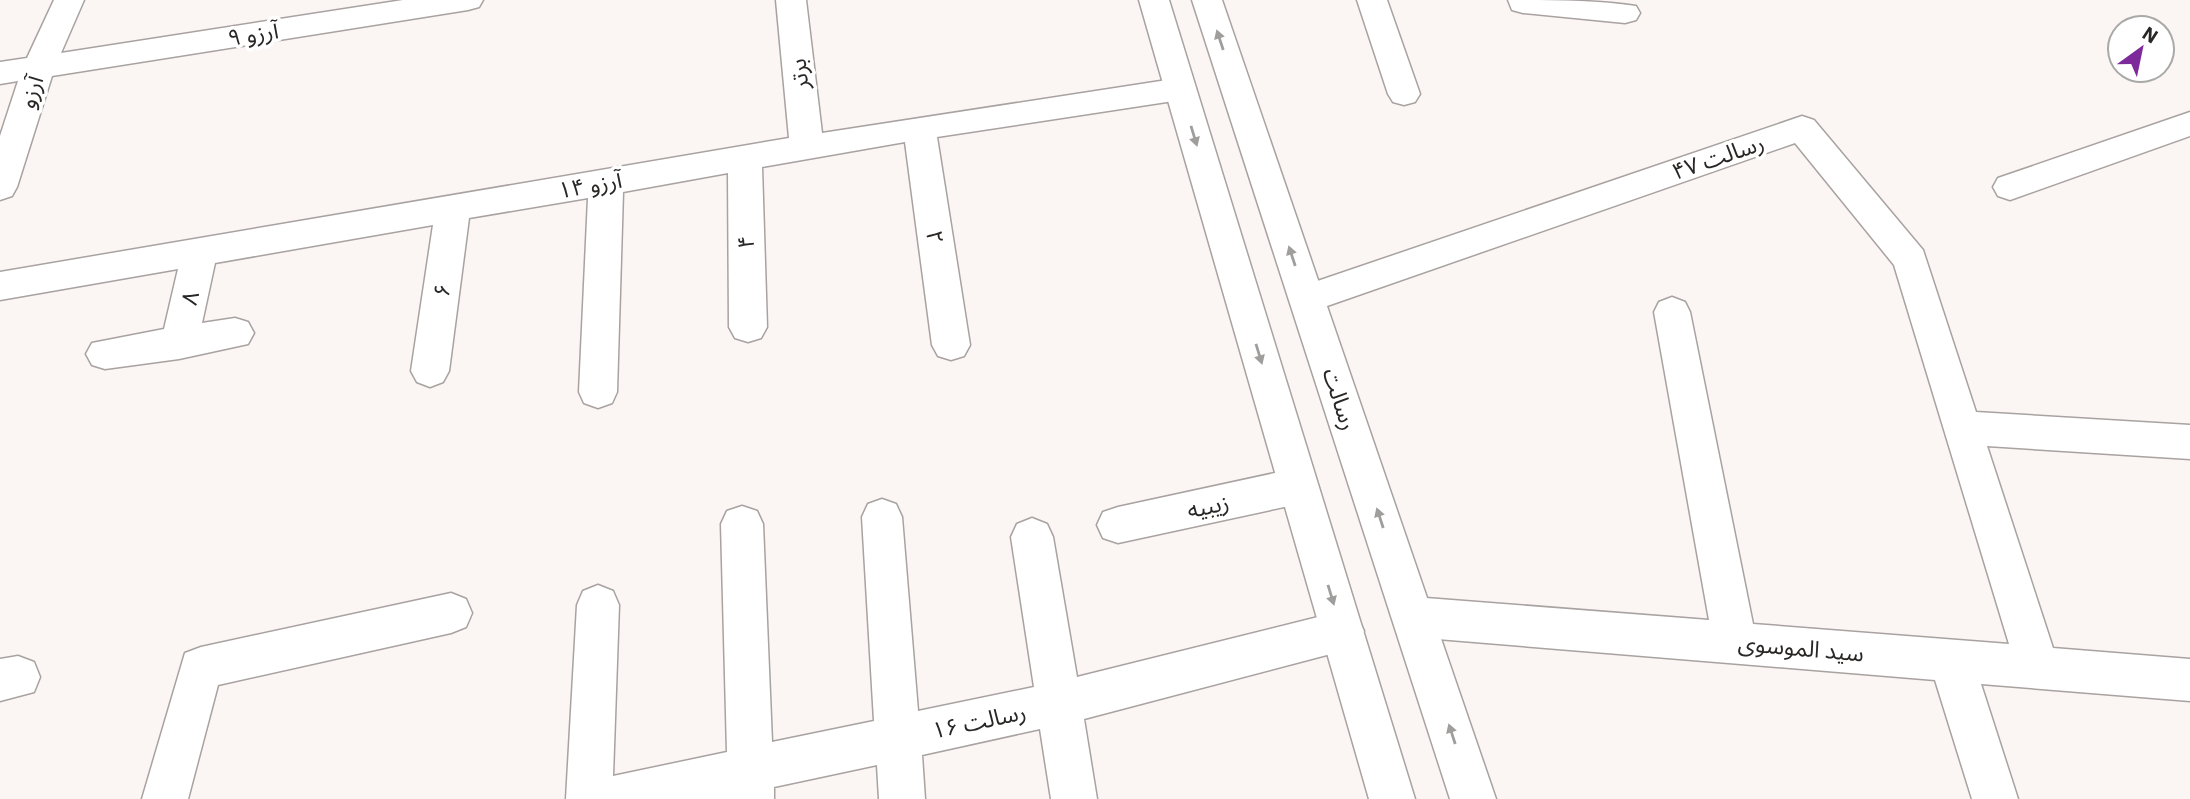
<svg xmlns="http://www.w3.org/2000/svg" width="2190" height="799" viewBox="0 0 2190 799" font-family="'IBM Plex Sans','Noto Sans Arabic',sans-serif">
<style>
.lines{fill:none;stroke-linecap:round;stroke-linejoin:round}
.minor-casing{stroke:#a8a2a0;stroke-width:3}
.secondary-casing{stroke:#a8a2a0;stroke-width:3}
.minor{fill:#fff;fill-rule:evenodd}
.secondary{fill:#fff;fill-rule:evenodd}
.oneway{fill:#9f9e9d}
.labels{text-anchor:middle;stroke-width:7;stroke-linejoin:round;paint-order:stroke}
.street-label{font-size:23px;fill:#292726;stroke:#fff}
</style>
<rect width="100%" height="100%" fill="#fbf5f3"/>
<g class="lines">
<defs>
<path id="minor" d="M54,0H84L61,53L403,0H483L479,7L468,10L52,76L17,187L12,196L0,200V136L18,81L0,84V62L27,58Z
M776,0H806L822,133L1180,78L1191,81L1196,89L1191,97L1180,100L937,137L970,345L964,356L951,360L938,356L932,345L905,142L762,167L767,327L761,338L748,342L735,338L729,327L728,173L623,192L617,392L612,403L598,408L584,403L579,392L588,198L469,218L449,371L443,382L430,387L417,382L411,371L433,225L215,263L202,323L235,318L248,322L254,333L248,344L179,359L105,369L92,365L86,354L92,343L164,329L178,269L0,300V272L789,138Z
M1357,0H1387L1420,94L1415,102L1404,105L1393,102L1388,94Z
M1508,0C1549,0 1595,0 1636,6L1640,13L1636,20L1625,23L1523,13L1512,10Z
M2190,112V136L2010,200L1998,196L1993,187L1998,178Z
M1802,116L1814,120L1923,250L1976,412L2190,425V459L1987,446L2053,648L2190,659V701L1981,684L2018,799H1972L1935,680L1413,637L1398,631L1392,617L1398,603L1413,597L1709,620L1654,312L1659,302L1672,297L1685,302L1690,312L1753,624L2009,644L1894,265L1795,143L1307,313L1294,309L1289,299L1294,289Z
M1298,468L1312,474L1318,486L1312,498L1298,504L1118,543L1103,538L1097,525L1103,512L1118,507Z
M882,499L896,504L902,517L918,711L1034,687L1011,537L1017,524L1032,518L1047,524L1053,537L1077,677L1342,611L1357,617L1364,631L1357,645L1342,651L1084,719L1097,799H1051L1040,729L922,755L925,799H879L877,765L774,787V799H566L577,605L583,591L598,585L613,591L619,605L613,776L727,752L721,524L727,511L742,506L757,511L763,524L772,742L874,721L862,517L868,504Z
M451,593L466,599L472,613L466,627L451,633L218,685L188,799H142L185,653L201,647Z
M18,656L34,662L40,677L34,692L0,701V659Z"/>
<path id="secondary" d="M1139,0H1169L1415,799H1369Z
M1192,0H1222L1496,799H1450Z"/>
</defs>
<use href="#minor" class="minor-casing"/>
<use href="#secondary" class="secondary-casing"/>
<use href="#minor" class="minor"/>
<use href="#secondary" class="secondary"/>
</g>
<defs><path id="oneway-solid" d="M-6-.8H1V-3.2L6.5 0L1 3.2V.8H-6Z" transform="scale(1.75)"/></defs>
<g class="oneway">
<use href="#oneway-solid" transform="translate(1220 40) rotate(-108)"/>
<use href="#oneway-solid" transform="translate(1194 136) rotate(73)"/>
<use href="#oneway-solid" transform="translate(1292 256) rotate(-108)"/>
<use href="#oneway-solid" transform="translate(1259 354) rotate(73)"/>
<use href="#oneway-solid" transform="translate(1380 518) rotate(-108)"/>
<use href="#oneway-solid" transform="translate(1331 595) rotate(73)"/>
<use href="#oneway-solid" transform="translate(1452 734) rotate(-108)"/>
</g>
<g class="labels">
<g class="street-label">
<text transform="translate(253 34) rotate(-9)" y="8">۹ آرزو</text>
<text transform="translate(799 74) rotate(-96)" y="8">برتر</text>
<text transform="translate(31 92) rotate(-72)" y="8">آرزو</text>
<text transform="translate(1718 157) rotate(-19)" y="8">رسالت ۴۷</text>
<text transform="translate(590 185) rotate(-10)" y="8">۱۴ آرزو</text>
<text transform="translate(935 237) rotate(81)" y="8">۲</text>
<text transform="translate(746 242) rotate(-91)" y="8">۴</text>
<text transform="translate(442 290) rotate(-82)" y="8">۶</text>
<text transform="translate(190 298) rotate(-77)" y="8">۸</text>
<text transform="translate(1340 399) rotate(72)" y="8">رسالت</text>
<text transform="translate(1208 506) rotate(-12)" y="8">زیبیه</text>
<text transform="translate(1801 648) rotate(5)" y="8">سید الموسوی</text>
<text transform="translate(979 721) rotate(-12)" y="8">رسالت ۱۶</text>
</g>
</g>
<g transform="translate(2141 49) rotate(33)"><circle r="33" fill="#ffffff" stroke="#a9a9a8" stroke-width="2"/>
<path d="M0-5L12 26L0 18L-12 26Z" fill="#7d2a9a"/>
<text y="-10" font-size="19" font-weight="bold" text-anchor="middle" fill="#292726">N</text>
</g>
</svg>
